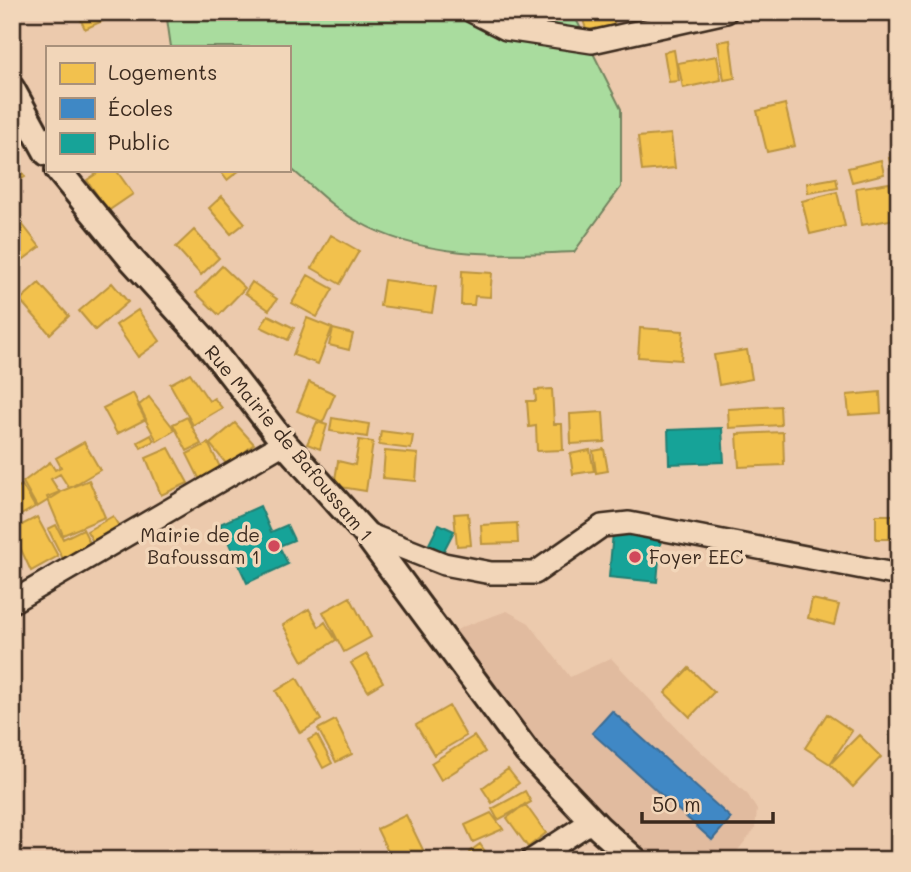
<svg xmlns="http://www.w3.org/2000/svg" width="911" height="872" viewBox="0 0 911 872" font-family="Mali,sans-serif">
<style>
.built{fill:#e1bb9f}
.green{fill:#a9dc9e;stroke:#72835e;stroke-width:2}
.homes{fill:#f2c14e;stroke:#bb9440;stroke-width:2}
.schools{fill:#3f88c5;stroke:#3e6c93;stroke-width:2}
.public{fill:#17a398;stroke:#227f73;stroke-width:2}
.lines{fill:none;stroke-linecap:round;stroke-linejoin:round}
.minor-casing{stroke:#3b2a1e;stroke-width:26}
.tertiary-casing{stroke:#3b2a1e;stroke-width:30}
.minor{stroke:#f2d6b9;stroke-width:21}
.tertiary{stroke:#f2d6b9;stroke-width:24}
.poi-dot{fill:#d1495b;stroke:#f2d6b9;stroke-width:2.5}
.labels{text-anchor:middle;stroke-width:7;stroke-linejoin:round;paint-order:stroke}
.street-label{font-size:19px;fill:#3b2a1e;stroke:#f2d6b9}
.poi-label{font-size:19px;fill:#3b2a1e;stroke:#f2d6b9;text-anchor:end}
</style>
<rect width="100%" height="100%" fill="#eccaad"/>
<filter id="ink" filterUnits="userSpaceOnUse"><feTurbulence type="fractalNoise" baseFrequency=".0143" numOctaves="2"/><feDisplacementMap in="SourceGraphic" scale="14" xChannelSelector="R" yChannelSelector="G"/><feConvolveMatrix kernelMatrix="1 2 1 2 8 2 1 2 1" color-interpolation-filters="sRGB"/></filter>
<g filter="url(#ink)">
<path class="built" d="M507,611L529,623L570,677L611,658L685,737L748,795L757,810L755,829L730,860H645L585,809L442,639L462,627Z"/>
<path class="green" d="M166,12H568L574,15L621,109V187L574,252C500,255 423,259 357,221C332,208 310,184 289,167V47H171Z"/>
<path class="homes" d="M77,12H122L85,29Z
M581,12H611L615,26L587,33Z
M730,40L735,78L724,80L718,42Z
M674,50L679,81L669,82L664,52Z
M717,56L721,80L683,88L678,63Z
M785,104L795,146L767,152L757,111Z
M671,134L675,168L642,171L638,137Z
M12,156L25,177L12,185Z
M899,156V194L898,195L889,158Z
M881,160L884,174L852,182L848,168Z
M102,170H116L133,194L108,211L87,180Z
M219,170H240L227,180Z
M836,178L838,188L808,193L807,183Z
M890,183L896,219L861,225L856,188Z
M837,192L845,226L810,234L802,201Z
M222,196L245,223L231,234L209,208Z
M12,211L40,247L12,268Z
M194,230L219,258L201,275L176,247Z
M331,235L359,251L340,284L312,268Z
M222,266L245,288L219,315L196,293Z
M462,271L492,273L490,297L475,296L474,305H461Z
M308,275L333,289L317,317L292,303Z
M384,280L436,287L432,313L380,306Z
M252,282L277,299L269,310L245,293Z
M39,283L69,316L50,334L20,300Z
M112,283L128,302L95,330L79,311Z
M138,310L160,341L138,357L116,325Z
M268,315L294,328L288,340L261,327Z
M307,318L332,328L318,364L293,355Z
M640,328L683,331L681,360L638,357Z
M333,329L353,334L349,350L329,345Z
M747,350L752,379L719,385L714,355Z
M190,373L209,401L214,398L222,408L193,425L170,384Z
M309,382L335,394L323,422L297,411Z
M552,389L554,424H562L563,450L537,451L536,426L529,427L527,401H536L535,390Z
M880,392L881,413L849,415L847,395Z
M133,393L146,419L117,434L103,408Z
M149,397L175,430L157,441L138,406Z
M780,406L781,425L729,428L728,409Z
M603,412L605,442L571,444L570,414Z
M187,417L201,444L187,451L173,424Z
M332,418L369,424L367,437L330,431Z
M317,422L327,425L320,449L307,444Z
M235,423L254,444L228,466L210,444Z
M381,431L413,435L411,449L379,445Z
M783,432L784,465L739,467L737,434Z
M151,435L154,441L141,448L138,442Z
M359,440L373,442L366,491L334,486L338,461L355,465Z
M84,442L100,470L69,488L60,474L51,479L60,493L37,507L23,482L50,462L55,470L61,467L56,458Z
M208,443L221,469L200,480L187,454Z
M169,448L188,483L161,495L146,458Z
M604,449L608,471L596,473L593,451Z
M590,450L594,471L573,474L570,454Z
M385,451L418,454L416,481L383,478Z
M89,480L105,517L63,535L47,497Z
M22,485L35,507L12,520V491Z
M468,513L471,545L457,546L454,514Z
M876,515H899V539H876Z
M113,516L121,530L95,545L87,531Z
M37,517L58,556L31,571L12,530Z
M517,523L518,543L482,544L481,525Z
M56,525L63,539L83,529L92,547L64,561L48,529Z
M350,597L371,637L344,652L323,612Z
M812,599L839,605L834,625L808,618Z
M309,609L319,627L325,622L336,640L303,661L283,625Z
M367,654L383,682L368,691L351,663Z
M689,668L714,692L690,717L665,693Z
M297,678L321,720L300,733L276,691Z
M449,706L466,736L434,755L416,725Z
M827,714L852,731L830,764L805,748Z
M335,720L352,754L336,762L318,729Z
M317,735L332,763L323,768L308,740Z
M859,735L881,757L853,787L830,764Z
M474,736L485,752L441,780L431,763Z
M508,769L519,783L492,803L482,788Z
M525,791L531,802L498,820L492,809Z
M525,804L546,833L528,847L507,818Z
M491,813L503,829L473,842L465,825Z
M406,815L428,860H392L377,829Z
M480,844L491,860H475L469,852Z"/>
<path class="schools" d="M612,711L731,818L712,840L592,733Z"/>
<path class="public" d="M722,428L724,462L669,464L668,430Z
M260,506L271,532L287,525L294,540L279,546L288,564L247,583L220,524Z
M439,524L454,531L443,552L429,544Z
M613,532L661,536L657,582L609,577Z"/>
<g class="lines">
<defs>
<path id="minor" d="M473,12L506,29L592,42L726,12
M365,533L444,564L491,573H535L602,526L629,523L899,575
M12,602L284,443
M532,860L592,821"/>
<path id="tertiary" d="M12,89L47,153
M58,170L132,260L202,337L284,443L365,533L527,752L599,828L635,860"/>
</defs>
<use href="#minor" class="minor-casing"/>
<use href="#tertiary" class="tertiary-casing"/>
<use href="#minor" class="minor"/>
<use href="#tertiary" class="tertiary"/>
</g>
</g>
<g class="poi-dot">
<circle cx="274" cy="546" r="7"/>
<circle cx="635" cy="557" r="7"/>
</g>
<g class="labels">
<g class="street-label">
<text transform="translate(289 443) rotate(50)" y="7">Rue Mairie de Bafoussam 1</text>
</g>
<g class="poi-label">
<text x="260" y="542">Mairie de de<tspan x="260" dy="22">Bafoussam 1</tspan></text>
<text x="649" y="564" text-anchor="start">Foyer EEC</text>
</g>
</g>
<rect width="911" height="872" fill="none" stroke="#f2d6b9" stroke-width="42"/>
<rect x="21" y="21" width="869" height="830" fill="none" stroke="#3b2a1e" stroke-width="2.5" filter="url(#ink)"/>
<rect x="46" y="46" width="245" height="126" fill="#f2d6b9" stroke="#a9917b" stroke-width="2"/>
<rect x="60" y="63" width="35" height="21" fill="#f2c14e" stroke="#a9917b" stroke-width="2"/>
<text x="108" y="80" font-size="21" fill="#3b2a1e">Logements</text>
<rect x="60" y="98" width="35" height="21" fill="#3f88c5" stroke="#a9917b" stroke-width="2"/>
<text x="108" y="116" font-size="21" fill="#3b2a1e">Écoles</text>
<rect x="60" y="133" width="35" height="21" fill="#17a398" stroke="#a9917b" stroke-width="2"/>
<text x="108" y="150" font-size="21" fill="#3b2a1e">Public</text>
<path d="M642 812v10h131v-10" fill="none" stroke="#3b2a1e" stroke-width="3.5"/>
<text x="652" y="812" font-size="21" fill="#3b2a1e" stroke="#f2d6b9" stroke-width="5" paint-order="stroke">50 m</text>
</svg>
